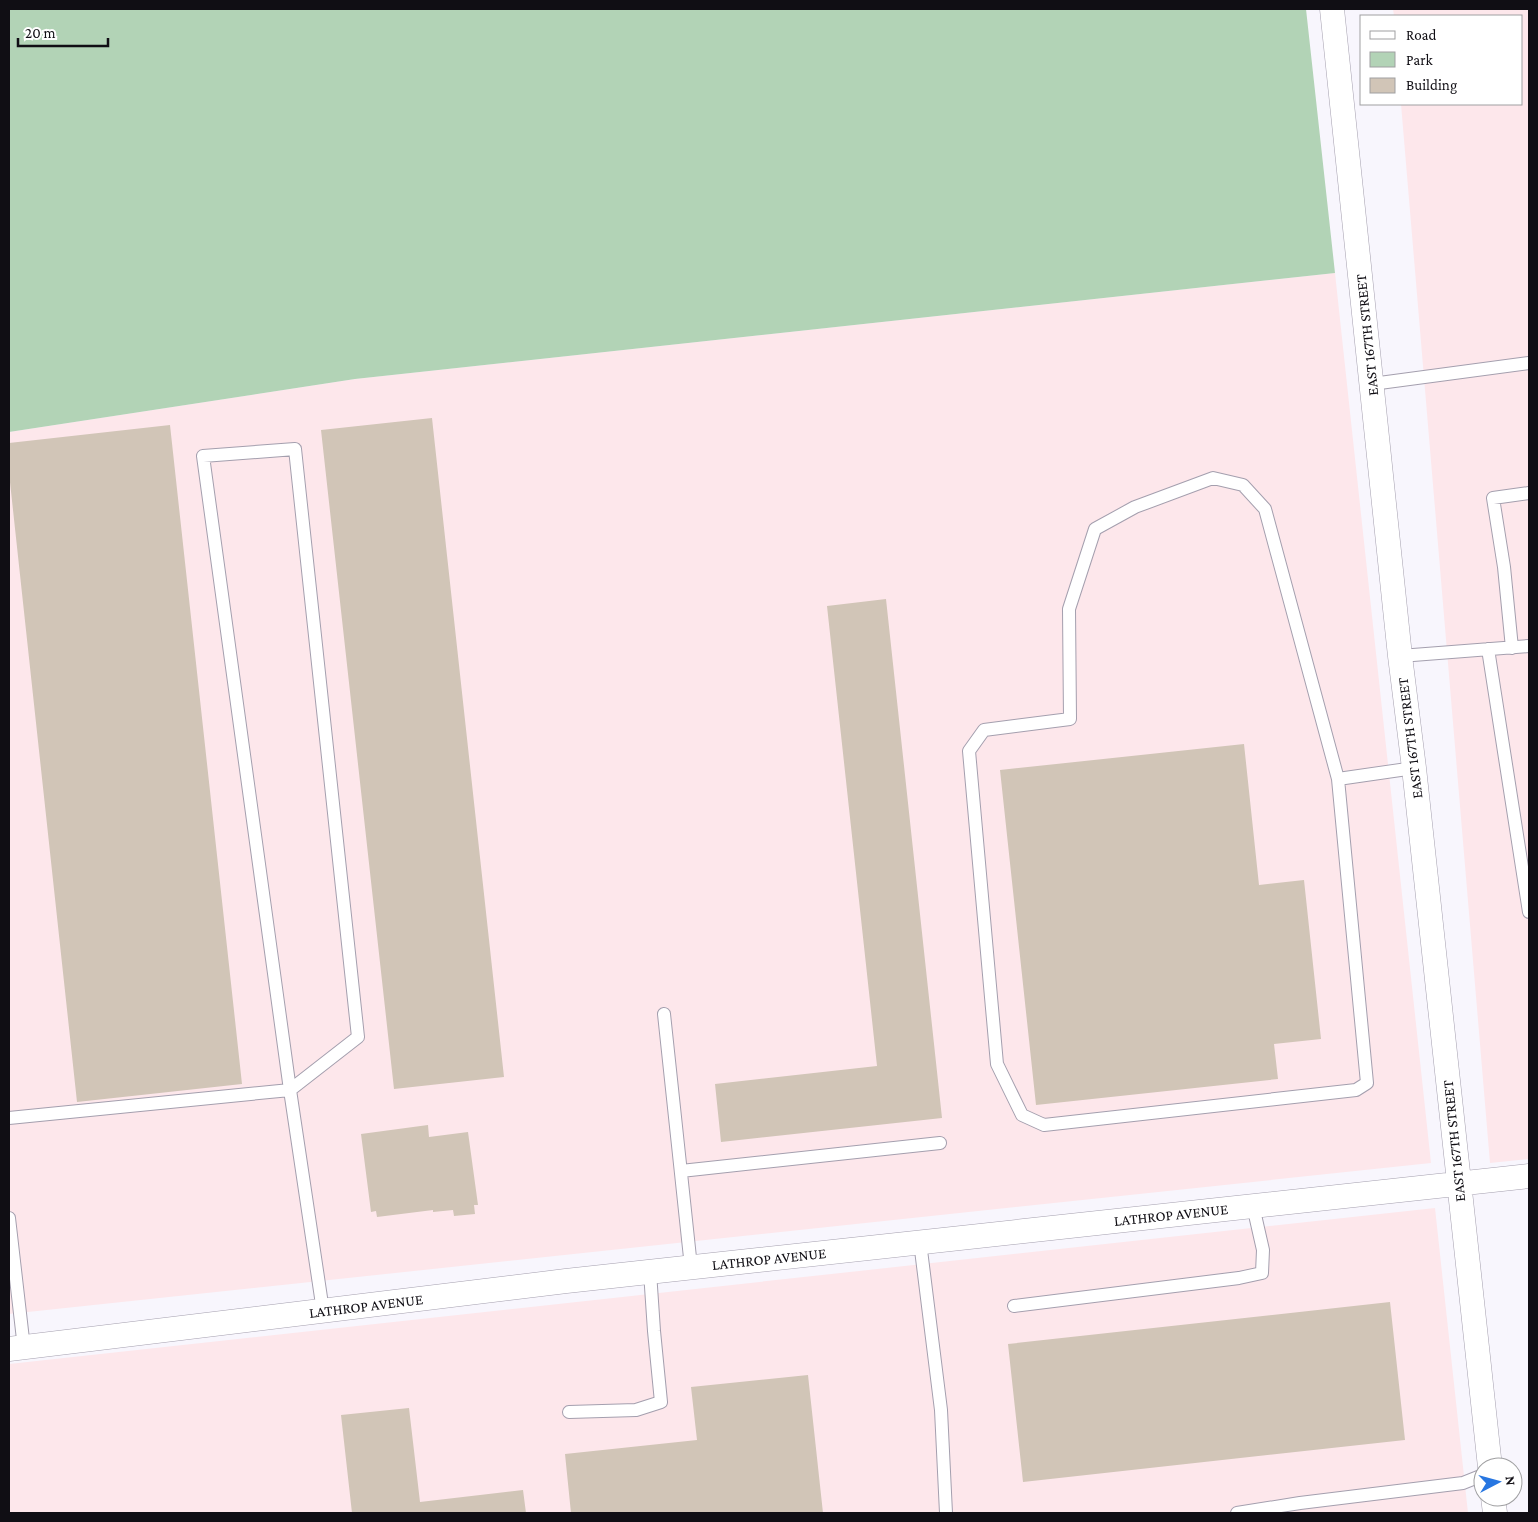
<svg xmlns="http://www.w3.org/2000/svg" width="1538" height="1522" viewBox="0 0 1538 1522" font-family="'Crimson Pro',serif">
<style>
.industrial{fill:#fde7eb}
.green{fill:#b2d3b6}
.building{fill:#d1c5b7}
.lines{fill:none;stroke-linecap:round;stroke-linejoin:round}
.service-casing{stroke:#a49fae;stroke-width:14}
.minor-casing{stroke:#a49fae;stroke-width:25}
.service{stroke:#fff;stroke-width:12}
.minor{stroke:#fff;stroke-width:24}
.labels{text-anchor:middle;stroke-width:4;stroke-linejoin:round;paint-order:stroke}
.street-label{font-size:15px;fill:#100e14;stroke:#fff}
</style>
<rect width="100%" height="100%" fill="#f8f6fd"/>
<path class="industrial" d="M1393,9H1529V1159L1490,1163L1401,104H1522V16H1394Z
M1335,273L1431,1163L9,1314V432L355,379Z
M1435,1208L1468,1513H9V1364Z"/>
<path class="green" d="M9,9H1306L1335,273L355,379L9,432Z"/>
<path class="building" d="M432,418L504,1077L394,1089L321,430Z
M170,425L242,1084L77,1102L9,473V443Z
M886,599L942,1118L721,1142L715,1084L877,1066L827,606Z
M1244,744L1259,885L1304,880L1321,1039L1274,1044L1278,1079L1036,1105L1000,770Z
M428,1125L429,1137L468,1132L478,1205H474L475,1214L454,1216L453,1210L433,1212V1210L377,1217L376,1211L371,1212L361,1134Z
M1390,1302L1405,1440L1023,1482L1008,1344Z
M808,1375L823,1513H571L565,1454L697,1440L691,1387Z
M409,1408L420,1502L523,1490L526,1513H352L341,1415Z"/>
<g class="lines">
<defs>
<path id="service" d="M1372,384L1529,363
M1512,648L1504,567L1493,498L1529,493
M1488,649L1529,912
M1400,656L1529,646
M1338,779L1367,1083L1356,1090L1044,1125L1022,1115L997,1064L969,751L984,730L1070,719L1069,609L1095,529L1135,507L1213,478L1243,485L1265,509L1338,779L1414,768
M664,1014L691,1267
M9,1118L290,1090L358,1037L295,449L203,456L290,1090L323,1311
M681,1171L940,1143
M9,1218L24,1348
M920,1242L941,1410L946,1513
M1014,1306L1239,1278L1262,1273L1263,1250L1253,1206
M569,1412L636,1410L661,1402L654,1331L650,1272
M1237,1513L1300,1503L1463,1483L1483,1475"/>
<path id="minor" d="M1332,9L1400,656L1414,768L1490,1467
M9,1349L566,1281L1529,1176
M1493,1497L1495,1513"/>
</defs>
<use href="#service" class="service-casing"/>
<use href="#minor" class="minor-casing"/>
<use href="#service" class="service"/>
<use href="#minor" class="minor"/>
</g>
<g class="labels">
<g class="street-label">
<text transform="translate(1367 335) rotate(-96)" y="5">EAST 167TH STREET</text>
<text transform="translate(1410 738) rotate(-97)" y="5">EAST 167TH STREET</text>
<text transform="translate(1454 1141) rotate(-96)" y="5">EAST 167TH STREET</text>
<text transform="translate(1171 1215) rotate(-6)" y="5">LATHROP AVENUE</text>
<text transform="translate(769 1259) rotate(-6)" y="5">LATHROP AVENUE</text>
<text transform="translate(366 1306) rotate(-7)" y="5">LATHROP AVENUE</text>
</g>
</g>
<rect width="1538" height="1522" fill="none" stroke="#100e14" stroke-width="20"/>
<rect x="1360" y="15" width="162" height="90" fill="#ffffff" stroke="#9f9fa1"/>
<rect x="1370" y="31" width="25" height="8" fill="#ffffff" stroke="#9f9fa1"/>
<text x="1406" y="40" font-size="15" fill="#100e14">Road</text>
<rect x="1370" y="52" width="25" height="15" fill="#b2d3b6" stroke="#9f9fa1"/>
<text x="1406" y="65" font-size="15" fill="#100e14">Park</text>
<rect x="1370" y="78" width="25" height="15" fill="#d1c5b7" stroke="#9f9fa1"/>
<text x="1406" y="90" font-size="15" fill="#100e14">Building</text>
<g transform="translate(1498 1482) rotate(84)"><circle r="24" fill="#ffffff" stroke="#9f9fa1"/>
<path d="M0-4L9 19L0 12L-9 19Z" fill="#2776e1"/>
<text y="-8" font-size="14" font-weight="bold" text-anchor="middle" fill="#100e14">N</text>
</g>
<path d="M18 38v8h90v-8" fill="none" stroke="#100e14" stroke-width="2.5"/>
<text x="25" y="38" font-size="15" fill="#100e14" stroke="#ffffff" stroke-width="4" paint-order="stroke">20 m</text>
</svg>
